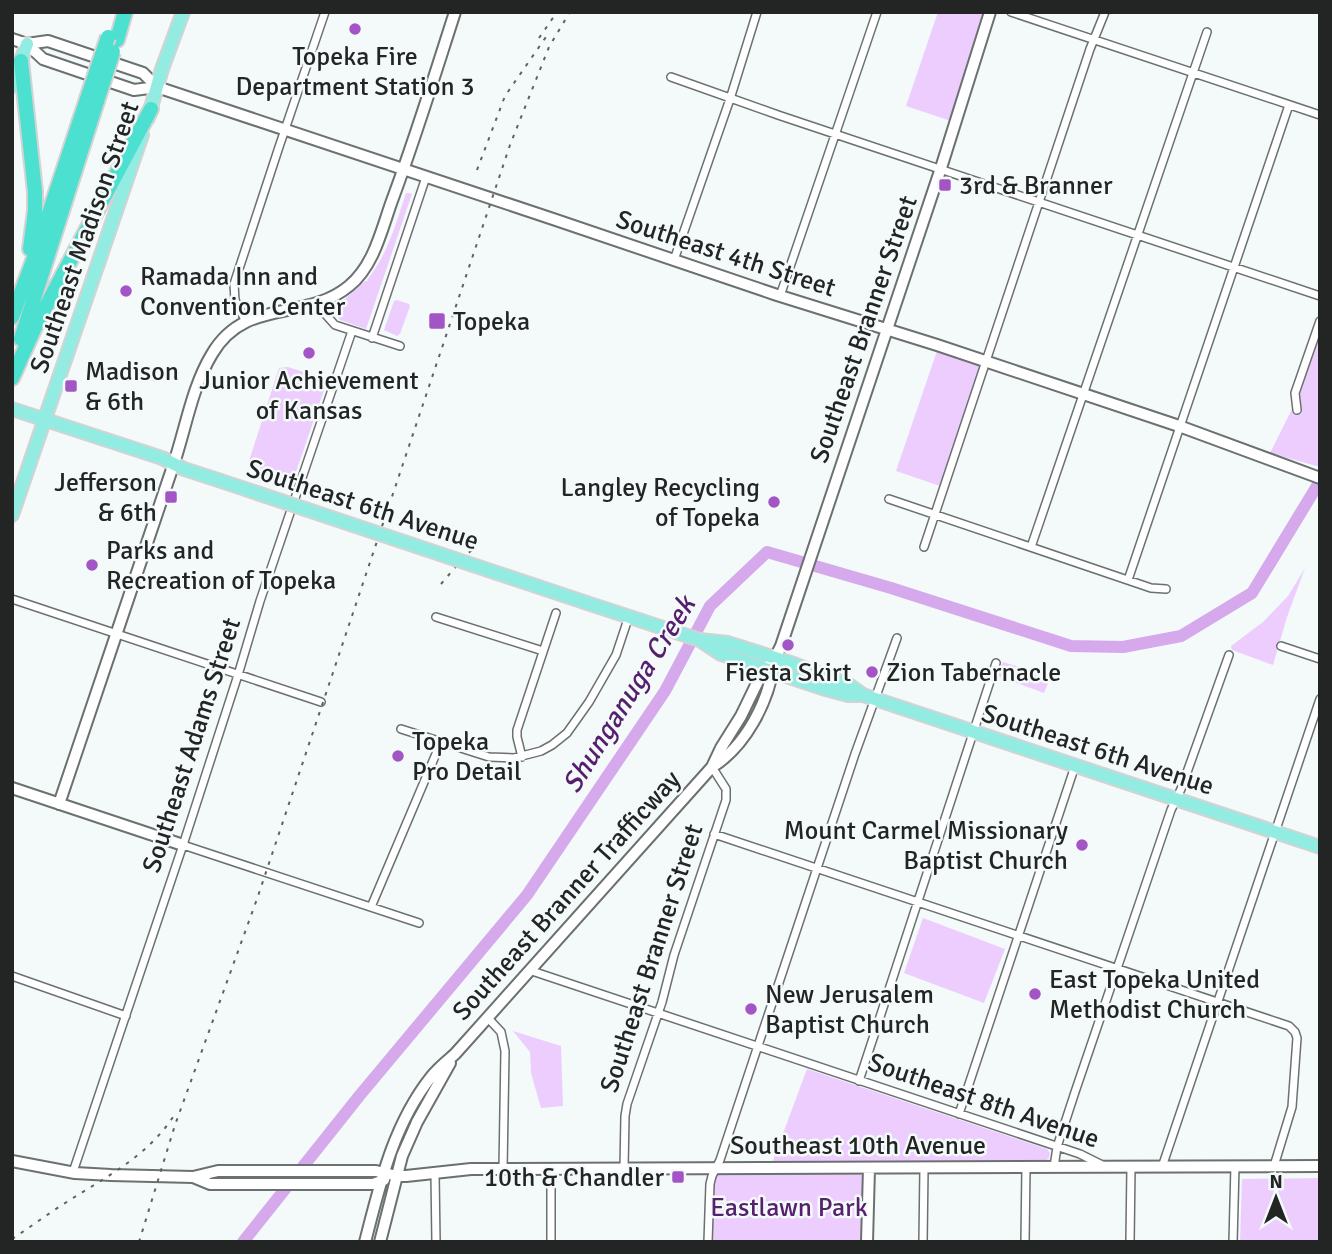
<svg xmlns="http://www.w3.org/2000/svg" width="1332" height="1254" viewBox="0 0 1332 1254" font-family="Signika,sans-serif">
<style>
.green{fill:#edcdfd}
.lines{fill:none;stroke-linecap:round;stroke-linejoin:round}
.river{stroke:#d5a9ec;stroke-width:12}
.street-casing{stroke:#6b7170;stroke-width:10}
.secondary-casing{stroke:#6b7170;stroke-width:14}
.primary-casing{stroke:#d3d3d3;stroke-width:16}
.highway-casing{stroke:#d3d3d3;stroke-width:18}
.street{stroke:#fff;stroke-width:7}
.secondary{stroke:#fff;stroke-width:10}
.primary{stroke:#93ece2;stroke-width:12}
.highway{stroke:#4be0cf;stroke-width:14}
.rail{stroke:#5e6261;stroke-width:2;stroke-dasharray:3.5 7;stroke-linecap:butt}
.primary-bridge-casing{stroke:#d3d3d3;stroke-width:16;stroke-linecap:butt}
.highway-bridge-casing{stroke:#d3d3d3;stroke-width:18;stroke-linecap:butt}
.primary-bridge{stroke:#93ece2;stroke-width:12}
.highway-bridge{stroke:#4be0cf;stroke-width:14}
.poi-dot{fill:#a355c6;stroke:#f3faf9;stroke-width:2.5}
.labels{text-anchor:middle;stroke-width:5;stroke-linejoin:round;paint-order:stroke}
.poi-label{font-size:26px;fill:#232525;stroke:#f3faf9;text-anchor:start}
.street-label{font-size:26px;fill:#232525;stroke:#f3faf9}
.park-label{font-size:26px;fill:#56206d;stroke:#f3faf9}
.water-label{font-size:28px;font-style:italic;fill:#561f6d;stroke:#f3faf9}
</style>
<rect width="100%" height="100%" fill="#f3faf9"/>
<path class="green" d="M938,12H983L951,121L906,106Z
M409,193L412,194L366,329L340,320L336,315V307L365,281H368L367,280C388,254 396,223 406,193Z
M397,300L409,304L410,306L400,334L397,336L384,330L394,301Z
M1320,329V467L1270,453L1296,401Z
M937,351L978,364L980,367L940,486L896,471Z
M288,367L319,377L323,382L324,390L295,475L291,480L287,481L249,469L248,464L279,368Z
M1305,568L1287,617L1273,665L1232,650L1231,646L1263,622L1288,596Z
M1003,662L1051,676L1044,693L997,676Z
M923,918L1005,949L984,1003L904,973Z
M513,1031L561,1046L563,1106L541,1108L531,1073L530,1052Z
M807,1069L1047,1149L1050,1153L1049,1158L1043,1162L772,1163Z
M860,1172L864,1175L863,1242H712L714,1187L717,1174Z
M1320,1178V1242H1240L1242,1179Z"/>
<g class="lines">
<path class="river" d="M243,1242L360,1095L527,895L665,691L710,606L767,552L891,588L1071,646L1123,647L1181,636L1252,593L1320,481"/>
<defs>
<path id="street" d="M1011,12L1320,115
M671,77L778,115L1320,296
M674,260L730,99L757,12
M780,296L877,12
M320,303L326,315L335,325L400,346
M246,322L235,300L234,284L279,147L325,12
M372,338L426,177
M1297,410L1295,393L1320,321
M889,499L1151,588L1166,589
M924,547L1090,49L1105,12
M1031,547L1207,32
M1128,580L1289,105
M12,599L321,702
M436,617L543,651
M1281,646L1320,659
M401,729L489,757L514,758L541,751L552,745L567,733L589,702L616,655L629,616
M522,757L517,737V730L556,613
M714,834L1289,1026L1295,1032L1297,1038L1292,1107L1274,1166
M183,845L419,923
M371,907L441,742
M529,970L1080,1154L1102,1165
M12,976L126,1016
M487,1017L501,1032L505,1051L503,1169
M859,1081L996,663
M959,1114L1075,766
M1054,1167L1057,1147L1075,1092L1171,810L1181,789L1229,655
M1162,1167L1320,699
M624,1168L625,1116L627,1104L662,1002L674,955L726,800V789L712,767
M551,1169V1242
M73,1172L183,845L238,675L260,601L352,331
M435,1174L436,1242
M708,1242L710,1184L712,1176L720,1160L855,754L897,638
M923,1242L924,1168
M1025,1242L1026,1167
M1130,1242L1131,1167
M1233,1242L1235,1166"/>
<path id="secondary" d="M12,39L27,44L43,59L134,90L157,87L553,219L777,295L937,345L1179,426L1320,478
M27,44L48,41L143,73L157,87
M712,767L721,748L741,716L759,679L775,658L781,646L941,168L990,12
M12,788L183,845
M59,804C98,690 135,577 174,463C186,427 192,387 212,354C245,297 306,322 349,286C375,265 382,227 393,198C416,136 435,74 455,12
M12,1161L75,1173L111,1175L193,1177L218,1171H376L397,1176H406L471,1169H503L1320,1166
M193,1177L210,1184H373L384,1180
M365,1242C380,1184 393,1125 431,1077C438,1068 447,1061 455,1054L712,767C746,746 768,702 774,664
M380,1242L402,1156L417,1122L450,1063
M867,1242L869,1168"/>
<path id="primary" d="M12,86L27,44
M148,118L162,69L183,12
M12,409L162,458L184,469L218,480
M12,515L142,135
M587,603L700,640L728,643L791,663L849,685L863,695
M700,640L721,654L822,688L848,695H863L1320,847"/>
<path id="highway" d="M117,40L125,12
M21,61L35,192V211L30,249
M12,317L36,253L87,99
M21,339L97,101
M12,378L35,327L151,109"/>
</defs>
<use href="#street" class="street-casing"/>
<use href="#secondary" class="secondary-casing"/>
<use href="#primary" class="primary-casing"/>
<use href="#highway" class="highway-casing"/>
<use href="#street" class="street"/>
<use href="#secondary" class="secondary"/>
<use href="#primary" class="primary"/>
<use href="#highway" class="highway"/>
<path class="rail" d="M539,38L557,12
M477,170L505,96L548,34
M441,584L464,557L473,549
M12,1239C29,1228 45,1216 62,1205C102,1179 146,1158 173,1117
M139,1242L175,1125L257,899L510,145L549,47L570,12"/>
<defs>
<path id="primary-bridge" d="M218,480L587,603"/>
<path id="highway-bridge" d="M87,99L108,37
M97,101L113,52"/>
</defs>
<use href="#primary-bridge" class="primary-bridge-casing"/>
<use href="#highway-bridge" class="highway-bridge-casing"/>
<use href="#primary-bridge" class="primary-bridge"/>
<use href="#highway-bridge" class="highway-bridge"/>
</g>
<g class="poi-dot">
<circle cx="355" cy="29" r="7"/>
<rect x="938" y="178" width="14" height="14" rx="3.5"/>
<circle cx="126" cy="291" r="7"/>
<rect x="428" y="312" width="18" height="18" rx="3.5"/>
<circle cx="309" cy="353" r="7"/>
<rect x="64" y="379" width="14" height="14" rx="3.5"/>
<rect x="164" y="490" width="14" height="14" rx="3.5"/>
<circle cx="774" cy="502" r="7"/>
<circle cx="92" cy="565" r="7"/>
<circle cx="788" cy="645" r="7"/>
<circle cx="872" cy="672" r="7"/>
<circle cx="398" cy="756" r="7"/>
<circle cx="1082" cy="845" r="7"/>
<circle cx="1035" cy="994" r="7"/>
<circle cx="751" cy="1009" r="7"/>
<rect x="671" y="1170" width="14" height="14" rx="3.5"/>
</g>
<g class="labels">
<g class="poi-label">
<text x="355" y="65" text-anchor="middle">Topeka Fire<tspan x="355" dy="30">Department Station 3</tspan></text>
<text x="959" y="194">3rd &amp; Branner</text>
<text x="140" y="285">Ramada Inn and<tspan x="140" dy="30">Convention Center</tspan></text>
<text x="453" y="330">Topeka</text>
<text x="85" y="380">Madison<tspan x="85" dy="30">&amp; 6th</tspan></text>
<text x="309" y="389" text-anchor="middle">Junior Achievement<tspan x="309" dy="30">of Kansas</tspan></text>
<text x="157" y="491" text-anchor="end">Jefferson<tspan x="157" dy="30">&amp; 6th</tspan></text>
<text x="760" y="496" text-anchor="end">Langley Recycling<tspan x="760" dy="30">of Topeka</tspan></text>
<text x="106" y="559">Parks and<tspan x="106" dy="30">Recreation of Topeka</tspan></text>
<text x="788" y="681" text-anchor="middle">Fiesta Skirt</text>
<text x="886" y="681">Zion Tabernacle</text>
<text x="412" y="750">Topeka<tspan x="412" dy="30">Pro Detail</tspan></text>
<text x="1068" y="839" text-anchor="end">Mount Carmel Missionary<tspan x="1068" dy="30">Baptist Church</tspan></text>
<text x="1049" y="988">East Topeka United<tspan x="1049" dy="30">Methodist Church</tspan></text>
<text x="765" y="1003">New Jerusalem<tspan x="765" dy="30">Baptist Church</tspan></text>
<text x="664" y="1186" text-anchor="end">10th &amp; Chandler</text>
</g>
<g class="street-label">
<text transform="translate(84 237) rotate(-71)" y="9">Southeast Madison Street</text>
<text transform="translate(726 253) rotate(18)" y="9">Southeast 4th Street</text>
<text transform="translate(863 329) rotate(-71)" y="9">Southeast Branner Street</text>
<text transform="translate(363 504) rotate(18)" y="9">Southeast 6th Avenue</text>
<text transform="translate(191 745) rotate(-72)" y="9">Southeast Adams Street</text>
<text transform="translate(1098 749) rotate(18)" y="9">Southeast 6th Avenue</text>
<text transform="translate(566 895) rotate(-48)" y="9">Southeast Branner Trafficway</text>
<text transform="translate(651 958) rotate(-72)" y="9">Southeast Branner Street</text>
<text transform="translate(984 1100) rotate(19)" y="9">Southeast 8th Avenue</text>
<text x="858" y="1154">Southeast 10th Avenue</text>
</g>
<g class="park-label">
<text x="789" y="1216">Eastlawn Park</text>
</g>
<g class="water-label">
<text transform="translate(628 694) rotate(-58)" y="10">Shunganuga Creek</text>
</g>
</g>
<rect width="1332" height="1254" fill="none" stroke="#232525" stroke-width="28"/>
<g transform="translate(1276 1198)" stroke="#f3faf9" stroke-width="5" paint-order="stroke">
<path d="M0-5L12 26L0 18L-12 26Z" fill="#232525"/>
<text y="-10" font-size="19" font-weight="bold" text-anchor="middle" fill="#232525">N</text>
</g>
</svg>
